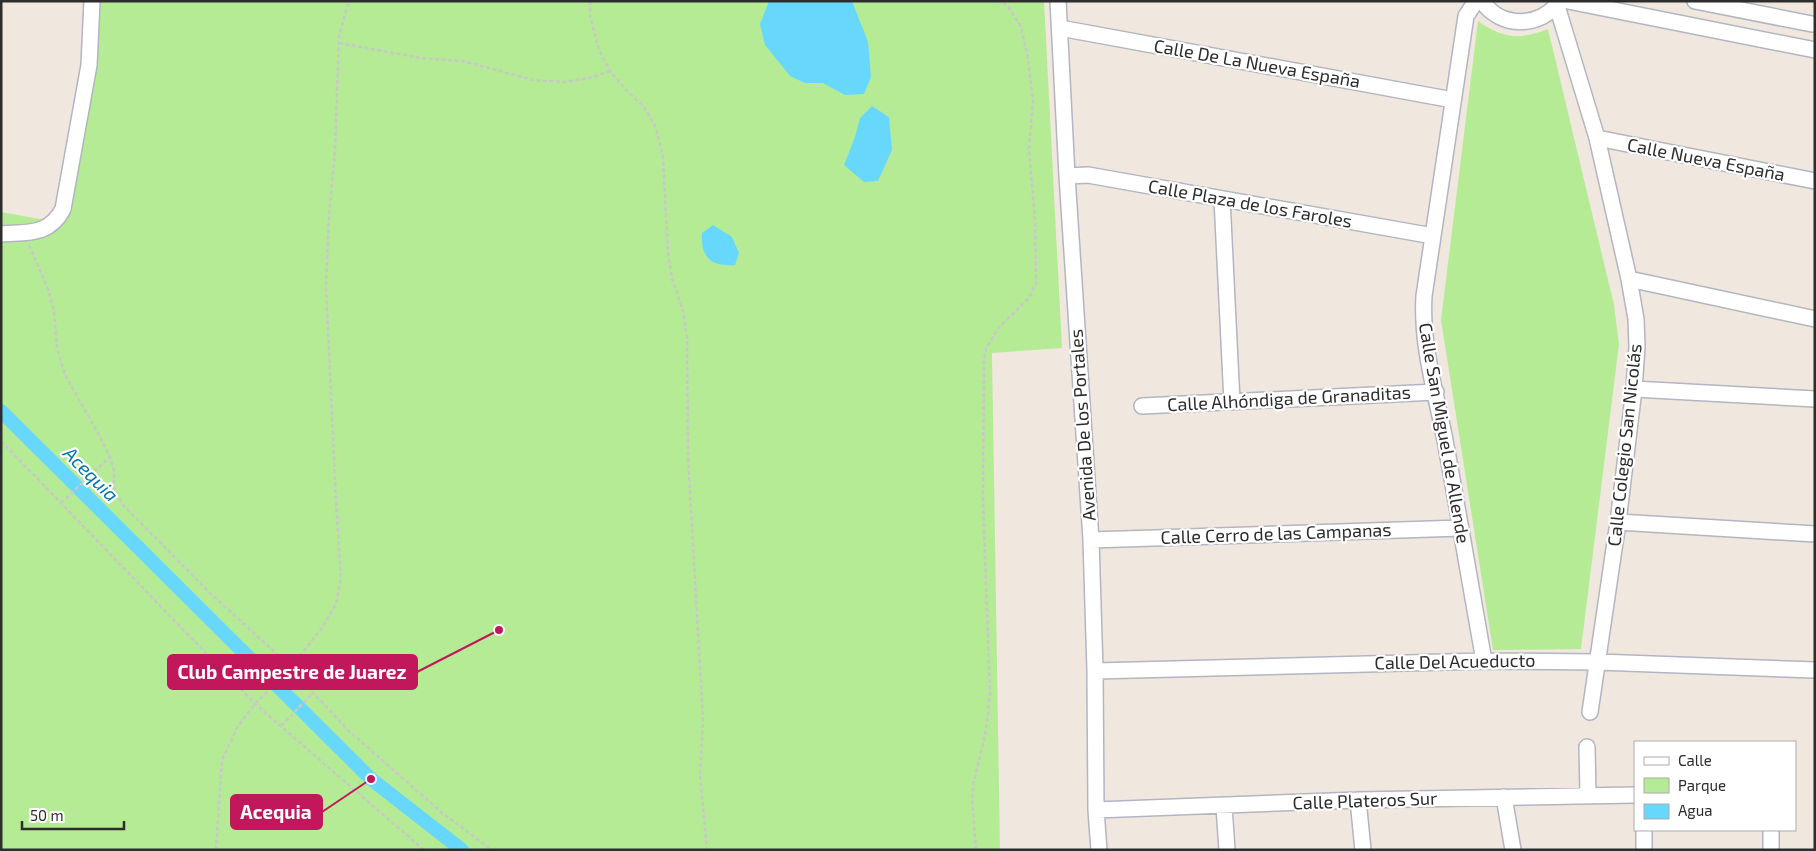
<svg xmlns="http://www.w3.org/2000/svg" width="1816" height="851" viewBox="0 0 1816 851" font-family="'Exo 2',sans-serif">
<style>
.green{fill:#b5eb95}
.water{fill:#67d8fc}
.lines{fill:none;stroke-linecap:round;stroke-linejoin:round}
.canal{stroke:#67d8fc;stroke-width:14}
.minor-casing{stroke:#b2b5c2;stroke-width:18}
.path{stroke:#c8c8c8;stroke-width:2.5;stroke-dasharray:4 2.5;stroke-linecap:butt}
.minor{stroke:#fff;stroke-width:15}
.labels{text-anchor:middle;stroke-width:4.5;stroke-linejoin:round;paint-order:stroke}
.street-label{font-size:18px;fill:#2d2d2d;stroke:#fff}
.water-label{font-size:19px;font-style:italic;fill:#0076ae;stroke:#fff}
.leader{fill:none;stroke:#c2185b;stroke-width:2}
.callout-dot{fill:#c2185b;stroke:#fff;stroke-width:2}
.callout{fill:#c2185b;stroke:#c2185b;stroke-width:2}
.callout-label{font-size:19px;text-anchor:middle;font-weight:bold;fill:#fff}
</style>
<rect width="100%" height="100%" fill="#f0e8de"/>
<path class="green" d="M100,1H1044L1062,348L992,353L1000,850H1V212L61,223L95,53Z
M1478,21C1503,39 1520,40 1548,29L1614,305L1619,344L1581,649L1493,650L1441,320Z"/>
<path class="water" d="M769,1H852L868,42L871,77L864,94L845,95L823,83H805L790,76L765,45L760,24Z
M872,106L889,117L892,150L878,181L864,182L844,165L855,137L860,118Z
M713,225L732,237L739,253L735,265C711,267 700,257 702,233Z"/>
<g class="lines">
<path class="canal" d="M1,411L371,779L462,850"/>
<defs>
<path id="minor" d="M1058,1L1067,176L1091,540L1095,671L1096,810L1099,850
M1476,1L1466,16L1424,296C1421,343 1435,390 1444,435C1458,510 1471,585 1484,661
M1482,1C1501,29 1541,28 1560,1
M1568,1L1815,50
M1695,1L1812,24
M1557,6L1597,138L1629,279L1636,319L1637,347L1634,389L1618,522L1590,712
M1060,28L1453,100
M1597,138L1815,181
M1067,176L1088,175L1433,236
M1222,199L1232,402
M1,234C27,232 49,236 63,209L89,65L92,1
M1629,279L1815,319
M1634,389L1815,399
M1142,406L1436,392
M1618,522L1815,534
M1091,540L1461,528
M1095,671L1484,661L1598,662L1815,670
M1587,747L1588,795
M1504,797L1513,850
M1358,800L1363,850
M1224,806L1227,850
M1096,810L1358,800L1635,795
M1644,830V850
M1771,830V850"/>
</defs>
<use href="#minor" class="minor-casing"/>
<path class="path" d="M590,1V15L599,50L610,71L628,92L644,107L656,128L663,157L668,253L672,279L683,311L687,337L688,457L703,720L700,774L707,850
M339,43L420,58L463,61L533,80L563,82L590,78L610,71
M29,245L48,289L54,311L57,348L65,375L98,433L110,457L114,471V490L123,505L210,593L291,667L313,693L349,731L441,812L492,850
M1,441L255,704L424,850
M61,503L110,457
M281,726L313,693
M216,850L222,760L238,726L255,704L291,667L322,628L336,604L341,578L336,501L326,287L329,216L335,150L339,37L347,7L351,1
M976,850L972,800L973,786L986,730L990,695L983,501L984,360L986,349L999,327L1029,298L1036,283L1035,219L1029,149L1033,101L1027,53L1021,27L1008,6L998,1"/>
<use href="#minor" class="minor"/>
</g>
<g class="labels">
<g class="street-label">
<text transform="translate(1257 64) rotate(10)" y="6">Calle De La Nueva España</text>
<text transform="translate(1706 160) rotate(11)" y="6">Calle Nueva España</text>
<text transform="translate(1250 204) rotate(10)" y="6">Calle Plaza de los Faroles</text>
<text transform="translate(1289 399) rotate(-3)" y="6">Calle Alhóndiga de Granaditas</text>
<text transform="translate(1083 425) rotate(-94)" y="6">Avenida De los Portales</text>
<text transform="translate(1444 433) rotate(80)" y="6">Calle San Miguel de Allende</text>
<text transform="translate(1625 445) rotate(-84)" y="6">Calle Colegio San Nicolás</text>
<text transform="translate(1276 534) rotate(-2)" y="6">Calle Cerro de las Campanas</text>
<text transform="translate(1455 662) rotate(-1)" y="6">Calle Del Acueducto</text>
<text transform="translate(1365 801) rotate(-2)" y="6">Calle Plateros Sur</text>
</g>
<g class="water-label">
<text transform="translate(91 474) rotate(45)" y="7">Acequia</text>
</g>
</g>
<path class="leader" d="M499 630L417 672M371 779L322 812"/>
<g class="callout-dot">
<circle cx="499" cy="630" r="5"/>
<circle cx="371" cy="779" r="5"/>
</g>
<g class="callout">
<rect x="168" y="655" width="249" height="34" rx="5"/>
<rect x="231" y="795" width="91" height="34" rx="5"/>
</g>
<g class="callout-label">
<text x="292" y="679">Club Campestre de Juarez</text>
<text x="276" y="819">Acequia</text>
</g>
<rect width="1816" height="851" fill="none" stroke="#2d2d2d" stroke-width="5"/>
<rect x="1634" y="741" width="162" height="90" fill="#ffffff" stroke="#ababab"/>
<rect x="1644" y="757" width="25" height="8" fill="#ffffff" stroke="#ababab"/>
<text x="1678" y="766" font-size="15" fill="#2d2d2d">Calle</text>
<rect x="1644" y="778" width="25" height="15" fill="#b5eb95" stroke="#ababab"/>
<text x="1678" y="791" font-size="15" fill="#2d2d2d">Parque</text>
<rect x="1644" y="804" width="25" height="15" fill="#67d8fc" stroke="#ababab"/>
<text x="1678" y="816" font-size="15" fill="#2d2d2d">Agua</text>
<path d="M22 821v8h102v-8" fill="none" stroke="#2d2d2d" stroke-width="2.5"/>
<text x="30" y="821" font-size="15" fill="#2d2d2d" stroke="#ffffff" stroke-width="4" paint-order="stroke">50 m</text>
</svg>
